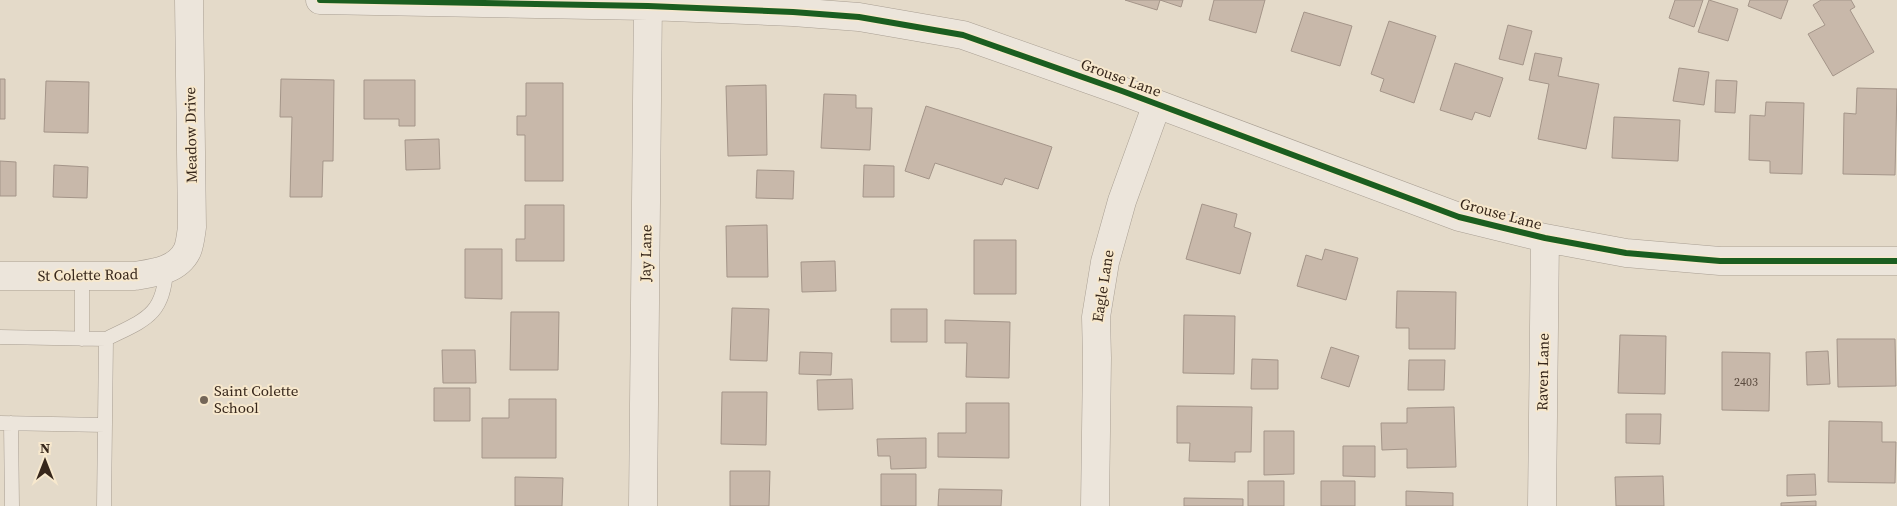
<svg xmlns="http://www.w3.org/2000/svg" width="1897" height="506" viewBox="0 0 1897 506" font-family="'Source Serif 4',serif">
<style>
.building{fill:#c8b8aa;stroke:#a49589}
.lines{fill:none;stroke-linecap:round;stroke-linejoin:round}
.lane-casing{stroke:#a99f93;stroke-width:15}
.street-casing{stroke:#a99f93;stroke-width:29}
.lane{stroke:#ece5db;stroke-width:14}
.street{stroke:#ece5db;stroke-width:28}
.cycleway-casing{stroke:#f7e8cd;stroke-width:9}
.cycleway{stroke:#1b5e20;stroke-width:6}
.poi-dot{fill:#746658;stroke:#f7e8cd;stroke-width:2}
.labels{text-anchor:middle;stroke-width:4;stroke-linejoin:round;paint-order:stroke}
.number-label{font-size:12px;fill:#5b4b3f}
.street-label{font-size:15px;fill:#37271b;stroke:#f7e8cd}
.poi-label{font-size:15px;fill:#37271b;stroke:#f7e8cd;text-anchor:start}
</style>
<rect width="100%" height="100%" fill="#e4dac9"/>
<path class="building" d="M1125,0H1183L1181,7L1160,0L1157,10Z
M1214,0H1265L1256,33L1209,20Z
M1675,0H1703L1694,27L1669,18Z
M1709,0L1738,9L1728,41L1698,32Z
M1750,0H1788L1781,19L1748,6Z
M1821,0H1851L1855,7L1850,10L1874,52L1833,76L1808,34L1825,25L1813,5Z
M1304,12L1352,26L1340,66L1291,51Z
M1389,21L1436,36L1414,103L1380,91L1384,79L1371,74Z
M1508,25L1532,31L1523,65L1499,59Z
M1535,53L1562,58L1558,76L1599,84L1586,149L1538,139L1549,84L1529,80Z
M1455,63L1503,78L1490,117L1475,112L1472,120L1440,110Z
M1679,68L1709,72L1704,105L1673,101Z
M0,79H5V119H0Z
M281,79L334,80L333,161H323L322,197H290L292,117H280Z
M364,80H415V126H399V119H364Z
M1716,80L1737,81L1735,113L1715,112Z
M46,81L89,82L88,133L44,132Z
M526,83H563V181H525V135H517V116H526Z
M766,85L767,155L728,156L726,86Z
M1857,88L1897,89L1895,175L1843,174L1844,113L1856,114Z
M824,94L856,95V108H872L870,150L821,148Z
M1766,102L1804,103L1802,174L1770,173V161L1749,160L1750,115L1765,116Z
M926,106L1052,147L1038,189L1005,178L1002,185L935,163L929,179L905,171Z
M1614,117L1680,120L1678,161L1612,158Z
M439,139L440,169L406,170L405,140Z
M0,161L16,162V196H0Z
M54,165L88,167L87,198L53,197Z
M864,165L894,166V197H863Z
M757,170L794,171L793,199L756,198Z
M1202,204L1237,214L1234,227L1251,233L1240,274L1186,259Z
M525,205H564V261H516V239H525Z
M767,225L768,277H727L726,226Z
M974,240H1016V294H974Z
M465,249H502V299L465,298Z
M1325,249L1358,258L1346,300L1297,286L1306,255L1322,260Z
M835,261L836,291L802,292L801,262Z
M1397,291L1456,292L1455,349H1409V328H1396Z
M732,308L769,309L767,361L730,360Z
M891,309H927V342H891Z
M511,312H559L558,370H510Z
M1184,315L1235,316L1234,374L1183,373Z
M945,320L1010,322L1009,378L966,377L967,343H945Z
M1620,335L1666,336L1665,394L1618,393Z
M1837,339H1895L1896,386L1838,387Z
M1331,347L1359,356L1349,387L1321,378Z
M442,350H475L476,383H443Z
M1828,351L1830,384L1807,385L1806,352Z
M800,352L832,353L831,375L799,374Z
M1722,352L1770,353L1769,411L1722,410Z
M1252,359L1278,360V389H1251Z
M1409,360H1445L1444,390H1408Z
M852,379L853,409L818,410L817,380Z
M434,388H470V421H434Z
M722,392H767L766,445L721,444Z
M509,399H556V458H482V418H509Z
M966,403H1009V458L938,457V433H966Z
M1177,406L1252,407L1251,452H1235V462L1189,461L1190,443H1177Z
M1454,407L1456,467L1407,468V449L1382,450L1381,423H1407V408Z
M1626,414H1661L1660,444L1626,443Z
M1829,421L1882,422V442H1896L1895,483L1828,482Z
M1264,431H1294V474L1264,475Z
M926,438V468L891,469L890,456H878L877,439Z
M1343,446H1375V477L1343,476Z
M730,471H770L769,506H730Z
M881,474H916V506H881Z
M1815,474L1816,495L1787,496V475Z
M1663,476L1664,506H1616L1615,477Z
M515,477L563,478L562,506H515Z
M1248,481H1284V506H1248Z
M1321,481H1355V506H1321Z
M939,489L1002,490L1001,506H938Z
M1406,491L1453,493V506H1406Z
M1184,498L1243,499V506H1184Z
M1816,501V506H1781V503Z"/>
<g class="lines">
<defs>
<path id="lane" d="M82,276V339
M0,337L106,339L104,506
M106,339C144,320 164,316 166,269
M0,423L105,425
M11,423L12,506"/>
<path id="street" d="M320,0L648,6L793,12L859,17L963,35L1122,91L1459,217L1545,238L1626,253L1720,261H1897
M0,276H134C153,273 177,271 187,251C190,245 191,234 192,227L189,0
M643,506L648,0
M1095,506L1097,358L1096,317L1105,262L1122,201L1157,104
M1542,506L1545,238"/>
</defs>
<use href="#lane" class="lane-casing"/>
<use href="#street" class="street-casing"/>
<use href="#lane" class="lane"/>
<use href="#street" class="street"/>
<defs>
<path id="cycleway" d="M320,0L648,6L793,12L859,17L963,35L1122,91L1459,217L1545,238L1626,253L1720,261H1897"/>
</defs>
<use href="#cycleway" class="cycleway-casing"/>
<use href="#cycleway" class="cycleway"/>
</g>
<circle class="poi-dot" cx="204" cy="400" r="5"/>
<g class="labels">
<g class="number-label">
<text x="1746" y="386">2403</text>
</g>
<g class="street-label">
<text transform="translate(1121 78) rotate(20)" y="5">Grouse Lane</text>
<text transform="translate(191 135) rotate(-91)" y="5">Meadow Drive</text>
<text transform="translate(1501 214) rotate(15)" y="5">Grouse Lane</text>
<text transform="translate(646 253) rotate(-89)" y="5">Jay Lane</text>
<text transform="translate(88 275) rotate(-1)" y="5">St Colette Road</text>
<text transform="translate(1103 286) rotate(-81)" y="5">Eagle Lane</text>
<text transform="translate(1543 372) rotate(-89)" y="5">Raven Lane</text>
</g>
<g class="poi-label">
<text x="214" y="396">Saint Colette<tspan x="214" dy="17">School</tspan></text>
</g>
</g>
<g transform="translate(45 461)" stroke="#f7e8cd" stroke-width="4" paint-order="stroke">
<path d="M0-4L9 19L0 12L-9 19Z" fill="#37271b"/>
<text y="-8" font-size="14" font-weight="bold" text-anchor="middle" fill="#37271b">N</text>
</g>
</svg>
